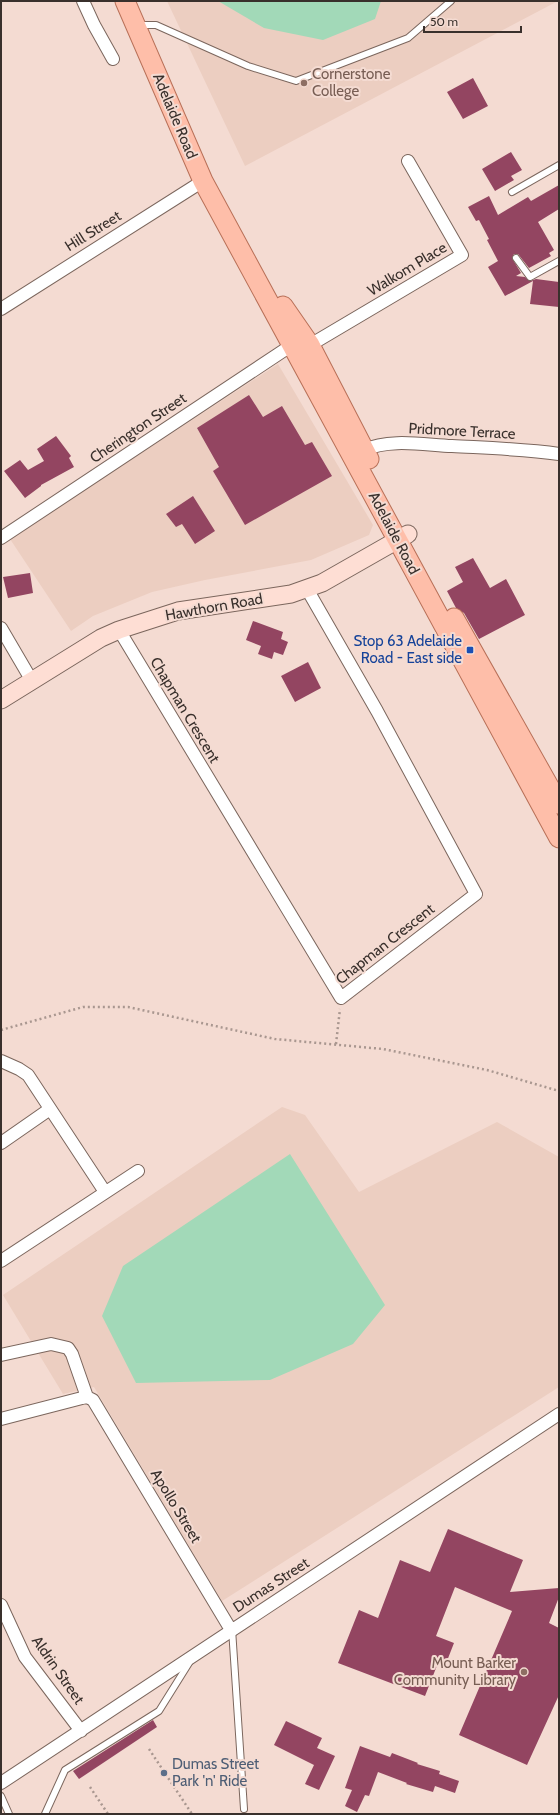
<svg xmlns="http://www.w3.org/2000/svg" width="560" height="1815" viewBox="0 0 560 1815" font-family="Cabin,sans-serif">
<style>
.built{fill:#eccec1}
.green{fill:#a2d9b8}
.building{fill:#934561}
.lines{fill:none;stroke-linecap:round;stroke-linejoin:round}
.lane-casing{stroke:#7b665d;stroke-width:8}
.street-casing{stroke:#7b665d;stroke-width:14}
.secondary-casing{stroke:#7b665d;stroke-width:19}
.primary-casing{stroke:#b87058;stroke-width:21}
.path{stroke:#a99790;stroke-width:2.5;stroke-dasharray:2 3;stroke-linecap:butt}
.lane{stroke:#fff;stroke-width:6}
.street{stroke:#fff;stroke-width:12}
.secondary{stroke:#feded4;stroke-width:17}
.primary{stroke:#febea9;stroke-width:19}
.education-dot{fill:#8d6e63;stroke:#f4dbd2;stroke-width:1.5}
.transit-dot{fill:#1a4fb4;stroke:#f4dbd2;stroke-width:1.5}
.service-dot{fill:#5c6f8a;stroke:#f4dbd2;stroke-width:1.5}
.labels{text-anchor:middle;stroke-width:4;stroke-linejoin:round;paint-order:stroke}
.education-label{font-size:15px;fill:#785e54;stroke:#f4dbd2;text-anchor:start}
.street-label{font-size:15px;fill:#39302c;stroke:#f4dbd2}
.transit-label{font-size:15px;fill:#164399;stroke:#f4dbd2;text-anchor:end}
.service-label{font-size:15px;fill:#4e5e75;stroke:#f4dbd2;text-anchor:start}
</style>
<rect width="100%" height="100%" fill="#f4dbd2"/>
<path class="built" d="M167,1H558L245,166Z
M278,364L373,525L369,535L311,560L205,580L152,592L93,616L71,631L10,539Z
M282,1107L305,1115L359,1192L497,1122L559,1157V1387L222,1601L94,1387L63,1394L3,1295Z"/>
<path class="green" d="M218,1H381L375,19L323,40L264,28Z
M290,1154L385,1305L353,1344L270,1380L136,1383L102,1316L123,1266Z"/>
<path class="building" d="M473,78L488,106L463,119L447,92Z
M511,152L522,170L511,176L514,180L495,191L482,169Z
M559,185V209L538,222L554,250L549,253L551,256L529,268L518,254H514L512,258L521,273L516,276L525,277L530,281L536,279L559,282V307L530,304L533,281L505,296L488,267L498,261L487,240L489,239L479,220L476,221L468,207L489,196L498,215L528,197L531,201Z
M249,395L263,417L282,406L305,445L312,442L332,476L245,525L213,471L219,467L197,428Z
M56,436L71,456L69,458L74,467L41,485V486L25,498L4,471L20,460L28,470L44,461L37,449Z
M193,496L215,531L195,544L182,524L176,527L166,514Z
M473,558L490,588L506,579L525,615L479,639L464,613L456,608L447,591L463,582L455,567Z
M30,573L33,593L8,598L3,577Z
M253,621L283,632L281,639L288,642L283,655L274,652L272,659L258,654L261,646L246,640Z
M308,662L321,688L295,702L281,676Z
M448,1529L523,1560L510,1592L559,1588V1597L549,1623L559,1628V1695L527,1765L459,1735L512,1611L455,1587L436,1636L454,1643L445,1666L438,1663L425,1696L338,1663L359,1610L378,1618L400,1560L430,1572Z
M153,1720L157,1727L79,1779L73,1771Z
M286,1721L322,1738L317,1748L335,1756L319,1790L305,1784L314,1765L274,1745Z
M360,1746L390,1757L392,1753L418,1763L417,1764L440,1771L439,1774L459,1781L455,1793L435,1786L433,1792L406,1784L407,1783L378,1772L369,1796L365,1795L357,1812L345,1806L352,1790L345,1788Z"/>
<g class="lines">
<defs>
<path id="lane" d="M139,25H156L248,66L296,81L408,38L451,1
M512,192L559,165
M516,258L530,277L559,261
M232,1629L244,1809
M1,1796L9,1814
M45,1814L65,1770L159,1711L189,1663"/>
<path id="street" d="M83,1L94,25L113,59
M1,309L203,181
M305,348L462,255L408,161
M364,450C390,438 425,445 452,446C488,448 524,449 559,454
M1,538L292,345
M1,628L32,681
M119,630L341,998L476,894L377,711L307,589
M1,1061L19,1069L28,1075L105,1192
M1,1143L50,1109
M1,1261L138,1171
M1,1355L51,1344L68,1348L72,1354L87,1397
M1,1419L82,1398L87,1397L93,1400L231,1630
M1,1605L25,1657L81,1731
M1,1783L559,1414"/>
<path id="secondary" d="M1,700L101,638L119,630L178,611L291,594L322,583L408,534"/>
<path id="primary" d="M125,1L203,181L559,838
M283,306L310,345L369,459
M454,618L559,804"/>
</defs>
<use href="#lane" class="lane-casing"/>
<use href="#street" class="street-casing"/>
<use href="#secondary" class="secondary-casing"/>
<use href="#primary" class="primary-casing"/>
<path class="path" d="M1,1030L83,1007H128L275,1039L383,1049L487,1070L559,1091
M336,1044L340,1009
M149,1749L192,1814
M90,1787L108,1814"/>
<use href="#lane" class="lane"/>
<use href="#street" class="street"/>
<use href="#secondary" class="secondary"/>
<use href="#primary" class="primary"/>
</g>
<g class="education-dot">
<circle cx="304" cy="83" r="4"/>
<circle cx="524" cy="1672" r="4"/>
</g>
<rect class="transit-dot" x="466" y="646" width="8" height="8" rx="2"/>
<circle class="service-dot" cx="164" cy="1773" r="4"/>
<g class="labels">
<g class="education-label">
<text x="312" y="79">Cornerstone<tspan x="312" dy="17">College</tspan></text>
<text x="516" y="1668" text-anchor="end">Mount Barker<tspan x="516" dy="17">Community Library</tspan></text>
</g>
<g class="street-label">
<text transform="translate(175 116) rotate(67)" y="5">Adelaide Road</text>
<text transform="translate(93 231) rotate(-32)" y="5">Hill Street</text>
<text transform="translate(407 269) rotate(-31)" y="5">Walkom Place</text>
<text transform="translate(138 428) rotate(-34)" y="5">Cherington Street</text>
<text transform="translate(462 431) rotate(3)" y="5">Pridmore Terrace</text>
<text transform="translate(394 533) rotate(62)" y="5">Adelaide Road</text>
<text transform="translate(214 607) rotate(-10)" y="5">Hawthorn Road</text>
<text transform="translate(185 710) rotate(59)" y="5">Chapman Crescent</text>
<text transform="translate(385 944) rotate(-38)" y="5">Chapman Crescent</text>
<text transform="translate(176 1506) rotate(59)" y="5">Apollo Street</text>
<text transform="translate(271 1585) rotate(-33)" y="5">Dumas Street</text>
<text transform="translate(58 1670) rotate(55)" y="5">Aldrin Street</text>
</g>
<g class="transit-label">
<text x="462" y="646">Stop 63 Adelaide<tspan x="462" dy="17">Road - East side</tspan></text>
</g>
<g class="service-label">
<text x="172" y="1769">Dumas Street<tspan x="172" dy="17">Park 'n' Ride</tspan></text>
</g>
</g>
<rect width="560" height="1815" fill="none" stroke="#39302c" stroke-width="4"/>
<path d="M424 26v6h97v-6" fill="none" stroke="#39302c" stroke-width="2"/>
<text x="430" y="26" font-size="12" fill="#39302c" stroke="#f4dbd2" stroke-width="3" paint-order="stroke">50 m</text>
</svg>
